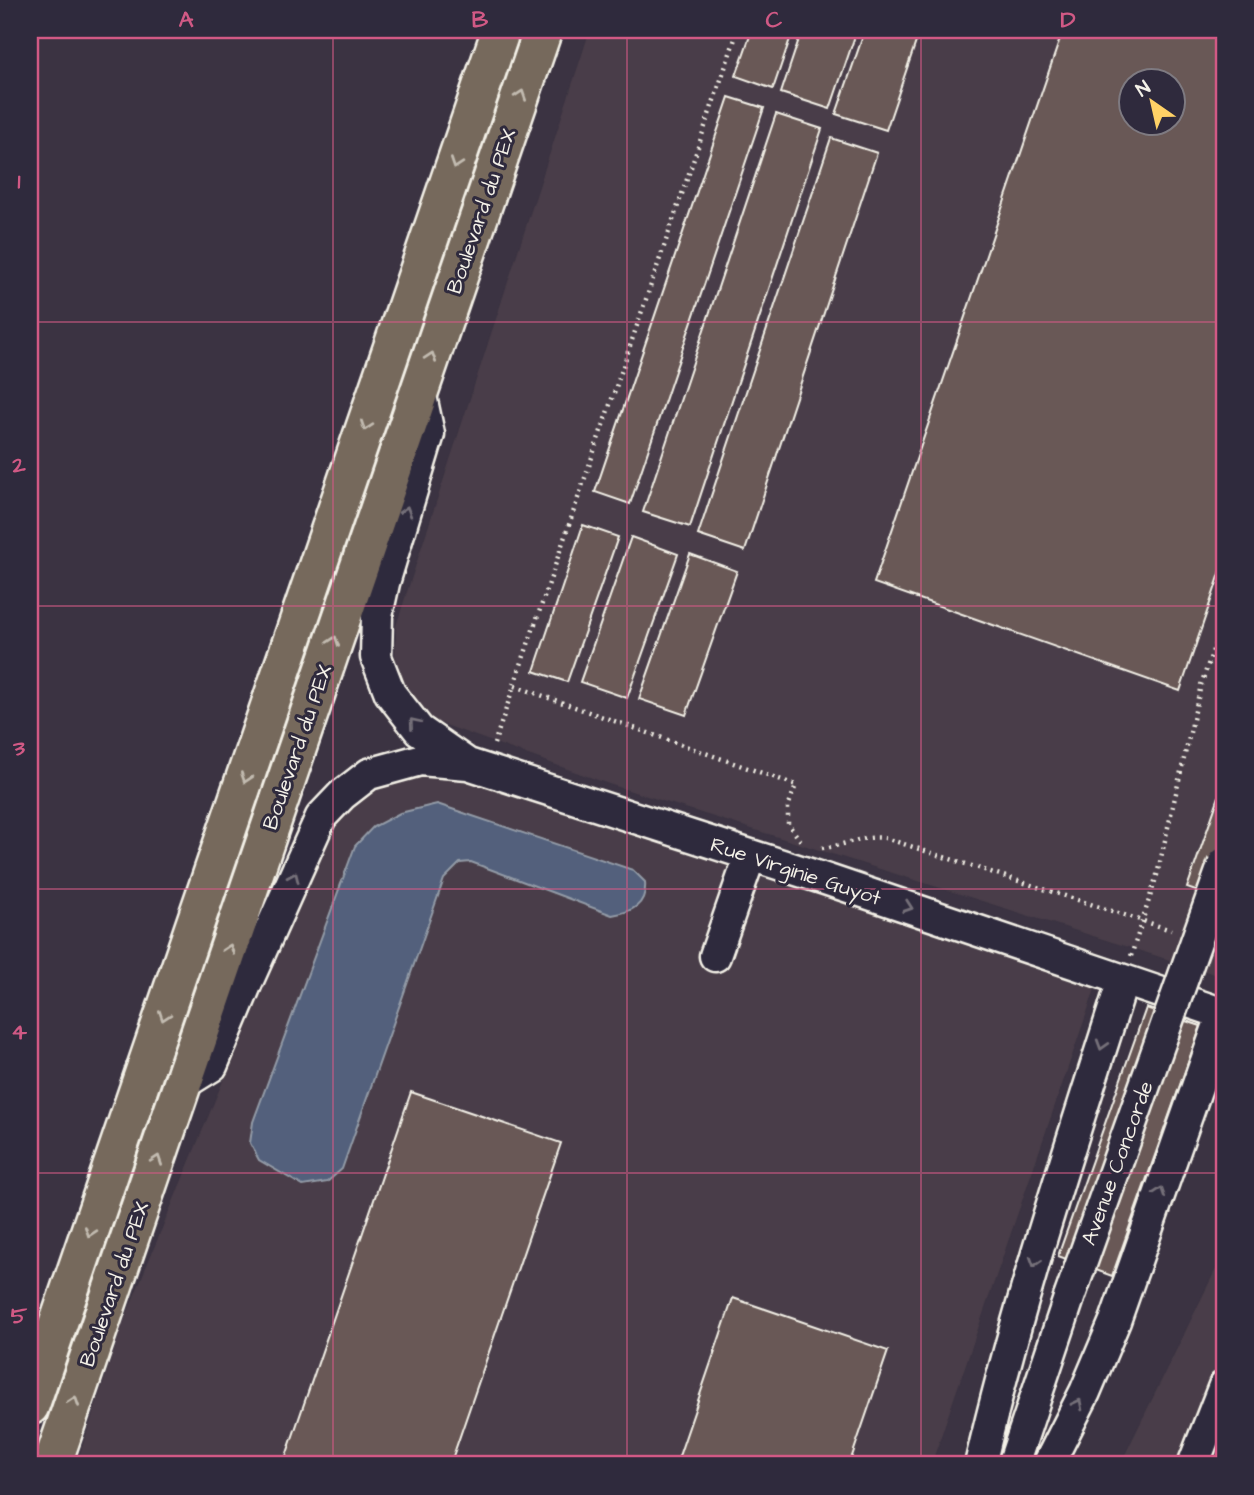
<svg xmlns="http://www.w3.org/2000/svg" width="1254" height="1495" viewBox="0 0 1254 1495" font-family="'Architects Daughter',sans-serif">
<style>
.built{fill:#493e48;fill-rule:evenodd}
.water{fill:#52617c;stroke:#939ba7;stroke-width:2}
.building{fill:#695957;stroke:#f4f1e8;stroke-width:2;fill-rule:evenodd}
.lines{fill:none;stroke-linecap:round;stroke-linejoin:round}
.minor-casing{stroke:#f4f1e8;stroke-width:35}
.major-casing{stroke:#f4f1e8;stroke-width:42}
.path{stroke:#f4f1e8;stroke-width:4.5;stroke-dasharray:2 5;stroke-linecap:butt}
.minor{stroke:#2f2a3d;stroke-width:30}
.major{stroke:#76695c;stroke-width:37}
.minor-bridge-casing{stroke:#f4f1e8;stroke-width:35;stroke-linecap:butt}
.minor-bridge{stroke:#2f2a3d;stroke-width:30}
.oneway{stroke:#c2bbb0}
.oneway2{stroke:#747079}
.grid{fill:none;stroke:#d15985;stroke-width:2;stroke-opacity:0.55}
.labels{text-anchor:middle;stroke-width:6;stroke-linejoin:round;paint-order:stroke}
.street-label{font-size:21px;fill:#f4f1e8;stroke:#2f2a3d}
.neatline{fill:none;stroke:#d15985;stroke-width:2.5}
.grid-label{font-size:23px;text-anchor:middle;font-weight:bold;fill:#d15985}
</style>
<rect width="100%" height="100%" fill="#3b3342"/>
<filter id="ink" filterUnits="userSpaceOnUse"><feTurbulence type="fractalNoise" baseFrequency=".0143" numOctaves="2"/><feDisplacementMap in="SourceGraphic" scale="14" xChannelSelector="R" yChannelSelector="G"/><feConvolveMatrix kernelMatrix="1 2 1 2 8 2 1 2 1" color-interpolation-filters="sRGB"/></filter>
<g filter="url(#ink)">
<path class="built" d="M590,30H1224V977L609,784L429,719L406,693L395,655L396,626ZM1132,80H1174V122H1132Z
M437,769L1096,986L931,1465H76L123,1323L327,829L380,780Z
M1224,1257V1465H1120L1215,1271Z"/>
<path class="water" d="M437,804L633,870L645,882C647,905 632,912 612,915L471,862L460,863L444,879L342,1169L327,1182L303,1186L259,1160L250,1143L253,1122L355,846L373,827L400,813Z"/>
<path class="building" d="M752,30H793L773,89L736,76Z
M802,30H857L830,109L781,93Z
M865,30H920L886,130L836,114Z
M1063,30H1224V562L1180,691L874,583ZM1132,80H1174V122H1132Z
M729,97L764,108L630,504L595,492Z
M776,114L822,129L690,527L643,512Z
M831,138L877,153L745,551L698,535Z
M583,525L618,537L567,682L534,671Z
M631,537L678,554L627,698L580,682Z
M690,554L737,571L686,715L639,699Z
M1224,782V901L1187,888Z
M1146,1008L1201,1026L1112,1276L1058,1256Z
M411,1092L561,1143L450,1465H283Z
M733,1298L888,1351L849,1465H676Z"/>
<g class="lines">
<defs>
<path id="minor" d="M420,391L429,434L384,583L377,615L376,657L390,693L419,730L465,762
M715,956L750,856
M183,1084L212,1066L248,980L321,817L342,795L369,774L420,760L468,764L825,879L1224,1014
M980,1465C1018,1301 1072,1141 1123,980
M1013,1465L1069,1298
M1048,1465L1085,1392L1115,1321L1223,1013
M1193,1465L1224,1386"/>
<path id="major" d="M30,1406L501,30
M52,1465L543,30"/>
</defs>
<use href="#minor" class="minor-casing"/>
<use href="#major" class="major-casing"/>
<path class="path" d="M515,686L796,785L788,807V824L801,841
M494,744L738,30
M822,848C844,846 862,835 885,838L1171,930
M1131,956L1157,875L1201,685L1224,618"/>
<use href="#minor" class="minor"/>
<use href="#major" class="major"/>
<defs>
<path id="minor-bridge" d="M1069,1298L1224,863"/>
</defs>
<use href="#minor-bridge" class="minor-bridge-casing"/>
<use href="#minor-bridge" class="minor-bridge"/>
</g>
<defs><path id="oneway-chevron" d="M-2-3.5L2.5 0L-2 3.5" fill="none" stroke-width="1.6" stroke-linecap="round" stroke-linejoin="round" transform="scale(1.75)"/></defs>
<g class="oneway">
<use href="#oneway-chevron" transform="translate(521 95) rotate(-71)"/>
<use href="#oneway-chevron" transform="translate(456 164) rotate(109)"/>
<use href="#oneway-chevron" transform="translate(431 357) rotate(-71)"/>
<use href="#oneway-chevron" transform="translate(366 426) rotate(109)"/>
<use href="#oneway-chevron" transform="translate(334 641) rotate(-71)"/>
<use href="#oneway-chevron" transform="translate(246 778) rotate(109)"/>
<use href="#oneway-chevron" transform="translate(229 949) rotate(-71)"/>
<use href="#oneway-chevron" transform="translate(164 1016) rotate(109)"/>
<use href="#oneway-chevron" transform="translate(157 1160) rotate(-71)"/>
<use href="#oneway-chevron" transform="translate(90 1232) rotate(109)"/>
<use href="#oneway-chevron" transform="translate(74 1401) rotate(-71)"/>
</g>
<g class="oneway2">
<use href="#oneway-chevron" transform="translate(406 511) rotate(-73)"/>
<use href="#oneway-chevron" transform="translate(414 723) rotate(-130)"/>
<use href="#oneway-chevron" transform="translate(294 877) rotate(-66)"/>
<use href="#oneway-chevron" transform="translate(908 907) rotate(19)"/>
<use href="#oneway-chevron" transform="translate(1102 1045) rotate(107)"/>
<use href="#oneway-chevron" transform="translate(1160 1192) rotate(-71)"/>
<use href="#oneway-chevron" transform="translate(1035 1262) rotate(107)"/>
<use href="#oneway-chevron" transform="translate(1078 1404) rotate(-63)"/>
</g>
</g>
<path class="grid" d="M333,30V1465M627,30V1465M921,30V1465M30,322H1224M30,606H1224M30,889H1224M30,1173H1224"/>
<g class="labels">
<g class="street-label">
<text transform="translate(481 211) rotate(-71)" y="7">Boulevard du PEX</text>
<text transform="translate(297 747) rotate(-71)" y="7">Boulevard du PEX</text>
<text transform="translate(796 871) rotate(18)" y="7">Rue Virginie Guyot</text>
<text transform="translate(1117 1163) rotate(-70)" y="7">Avenue Concorde</text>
<text transform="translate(114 1284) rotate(-71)" y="7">Boulevard du PEX</text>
</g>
</g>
<rect width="1254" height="1495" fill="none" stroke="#2f2a3d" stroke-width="77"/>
<g transform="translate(1152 102) rotate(326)"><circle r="33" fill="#2f2a3d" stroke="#7e7a81" stroke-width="2"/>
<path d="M0-5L12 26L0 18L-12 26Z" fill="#ffd166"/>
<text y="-10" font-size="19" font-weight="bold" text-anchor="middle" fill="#f4f1e8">N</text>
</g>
<rect x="38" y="38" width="1178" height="1418" class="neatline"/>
<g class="grid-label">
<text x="186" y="27">A</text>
<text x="480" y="27">B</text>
<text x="774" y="27">C</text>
<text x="1068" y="27">D</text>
<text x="19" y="188">1</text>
<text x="19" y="472">2</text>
<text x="19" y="755">3</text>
<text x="19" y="1039">4</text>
<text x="19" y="1323">5</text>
</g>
</svg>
